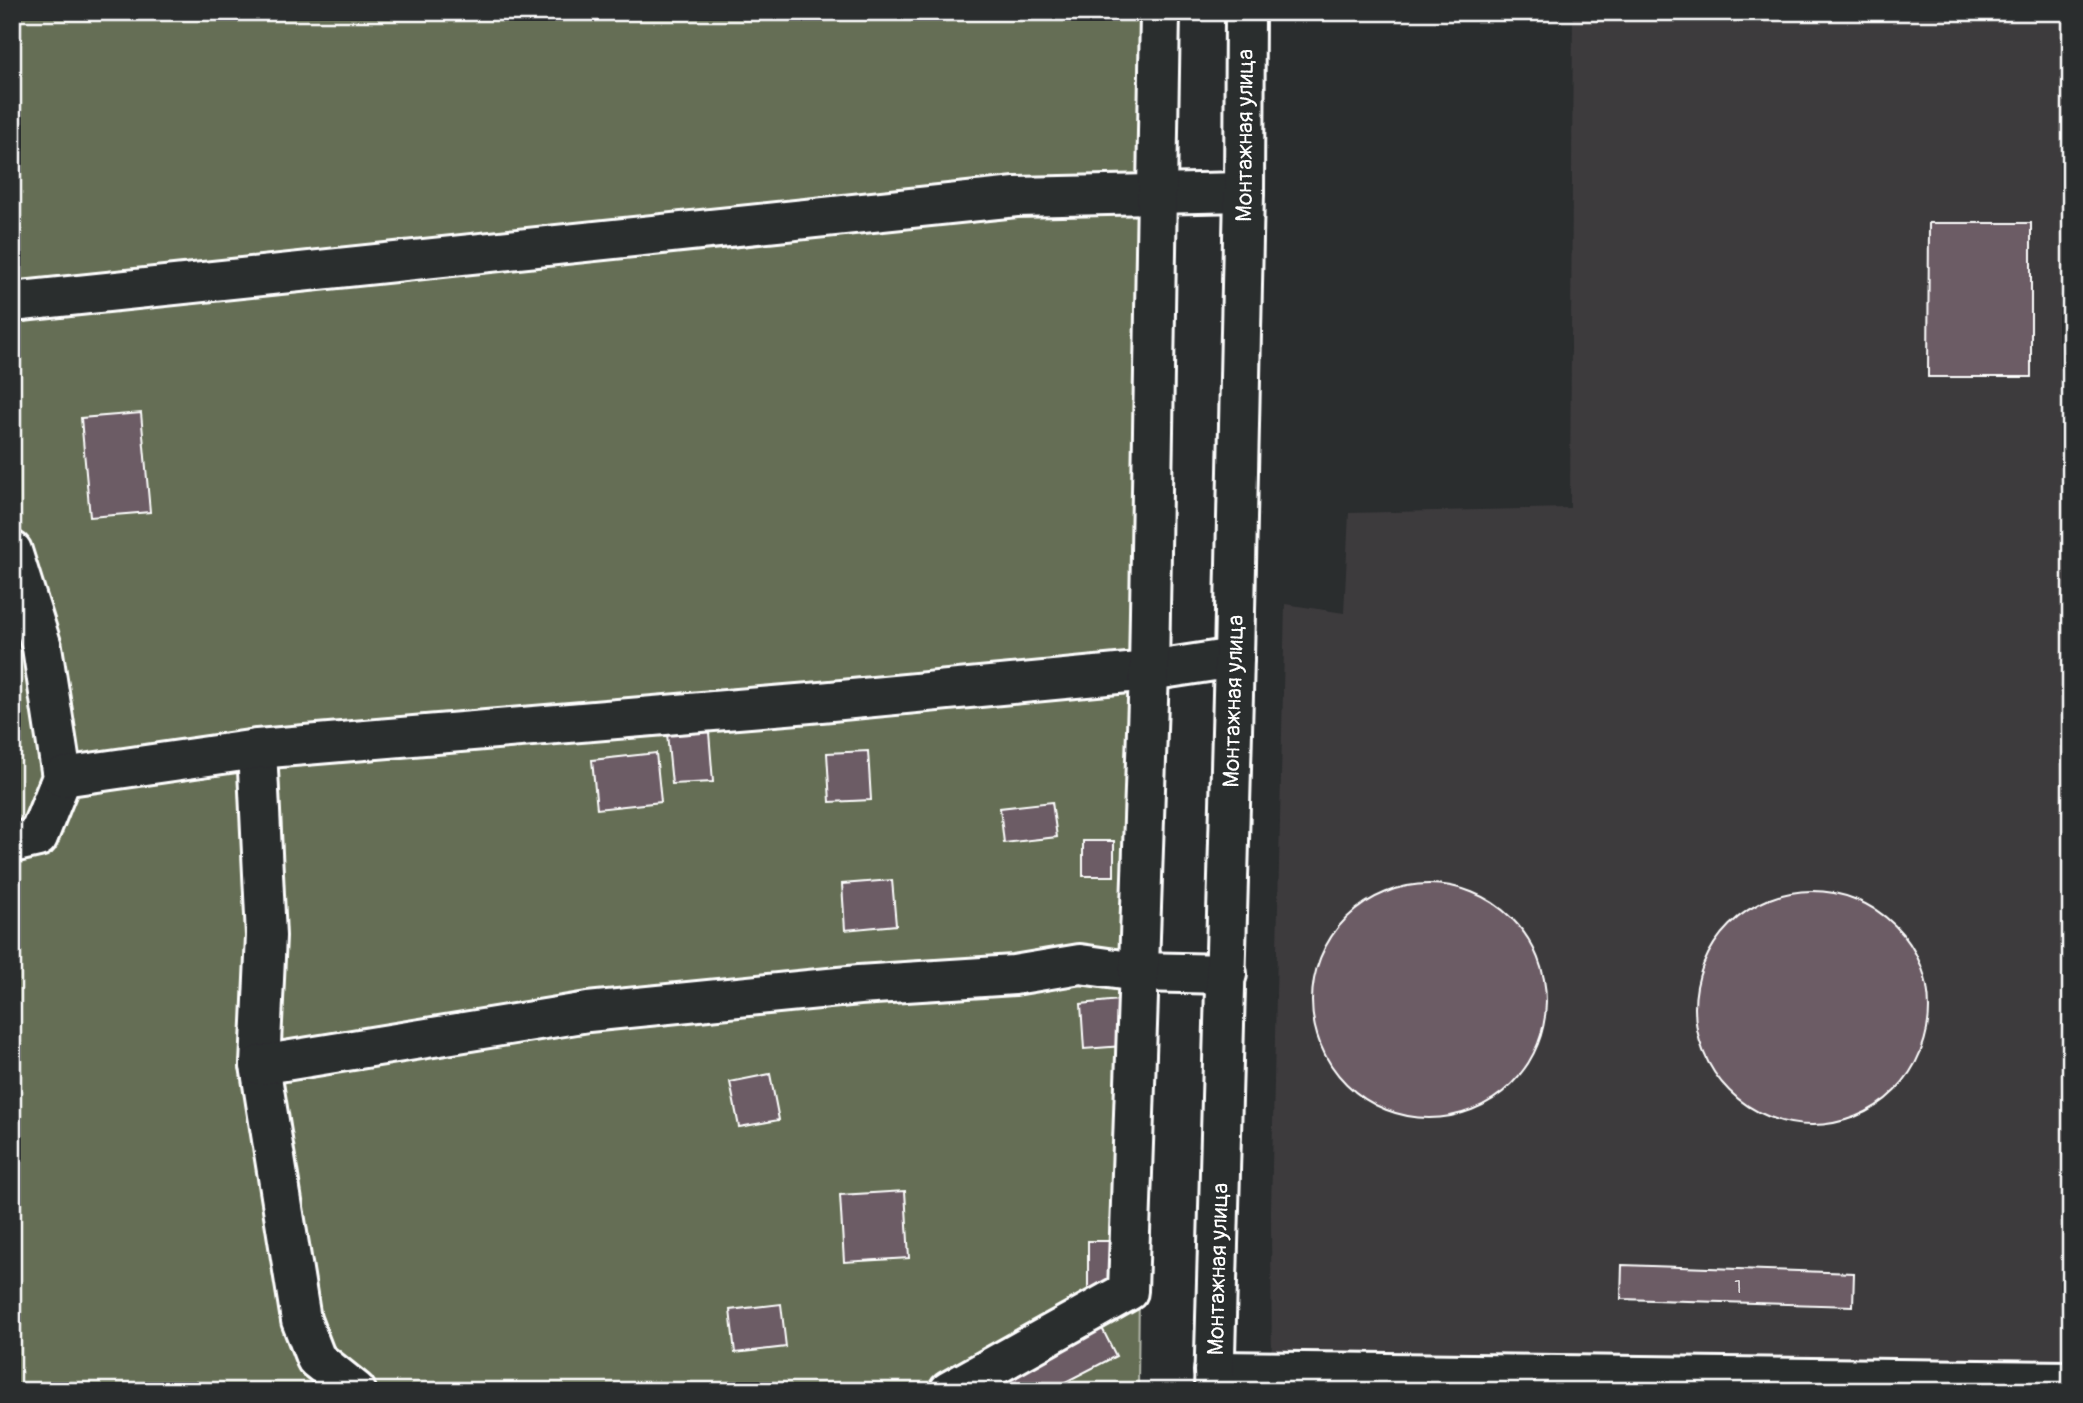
<svg xmlns="http://www.w3.org/2000/svg" width="2083" height="1403" viewBox="0 0 2083 1403" font-family="Pangolin,sans-serif">
<style>
.built{fill:#3e3b3e}
.green{fill:#656e54;stroke:#b2b6aa;stroke-width:2}
.building{fill:#6c5b65;stroke:#fff;stroke-width:2}
.lines{fill:none;stroke-linecap:round;stroke-linejoin:round}
.minor-casing{stroke:#fff;stroke-width:44}
.minor{stroke:#2a2d2e;stroke-width:38}
.labels{text-anchor:middle;stroke-width:7;stroke-linejoin:round;paint-order:stroke}
.number-label{font-size:19px;fill:#dad6d8}
.street-label{font-size:23px;fill:#fff;stroke:#2a2d2e}
</style>
<rect width="100%" height="100%" fill="#2a2d2e"/>
<filter id="ink" filterUnits="userSpaceOnUse"><feTurbulence type="fractalNoise" baseFrequency=".0143" numOctaves="2"/><feDisplacementMap in="SourceGraphic" scale="14" xChannelSelector="R" yChannelSelector="G"/><feConvolveMatrix kernelMatrix="1 2 1 2 8 2 1 2 1" color-interpolation-filters="sRGB"/></filter>
<g filter="url(#ink)">
<path class="built" d="M1573,12H2071V1391H1272L1271,1211L1285,604L1344,613L1349,513L1570,508Z"/>
<path class="green" d="M12,12H1151L1138,1391H12Z"/>
<path class="building" d="M1929,223H2031V377H1928Z
M141,413L150,512L90,517L81,418Z
M708,720L713,782L672,784L666,724Z
M868,751L871,800L830,802L827,753Z
M656,753L661,802L597,809L592,760Z
M1052,802L1057,837L1004,843L1000,808Z
M1083,841H1114V876H1083Z
M892,880L896,925L845,930L842,884Z
M1312 1001a117 117 0 1 1 234 0a117 117 0 1 1-234 0Z
M1695 1008a117 117 0 1 1 234 0a117 117 0 1 1-234 0Z
M1119,1000L1123,1046L1084,1049L1081,1004Z
M770,1074L779,1120L739,1127L730,1082Z
M905,1191L909,1258L844,1262L840,1195Z
M1088,1241H1117V1296H1088Z
M1622,1265L1854,1273L1853,1306L1621,1299Z
M781,1304L786,1347L735,1353L730,1310Z
M1101,1326L1116,1356L1048,1391H981Z"/>
<g class="lines">
<defs>
<g id="minor">
<path d="M12,302L1016,197L1244,192"/>
<path d="M12,551L42,647L62,777L38,837L12,843"/>
<path d="M257,749L266,936L260,1065L301,1320L316,1359L356,1391"/>
<path d="M62,777L257,749L810,703L1149,671L1234,658"/>
<path d="M260,1065L588,1012L859,985L1014,975L1080,964L1137,972L1227,974"/>
<path d="M1214,1371L2071,1381"/>
<path d="M949,1391L1128,1291L1149,671L1160,12"/>
<path id="s1" d="M1214,1391L1234,658L1244,192L1245,12"/>
</g>
</defs>
<use href="#minor" class="minor-casing"/>
<use href="#minor" class="minor"/>
</g>
</g>
<g class="labels">
<g class="number-label">
<text x="1738" y="1293">1</text>
</g>
<g class="street-label">
<text dy="8" stroke="none"><textPath href="#s1" startOffset="1256">Монтажная улица</textPath></text>
<text dy="8" stroke="none"><textPath href="#s1" startOffset="690">Монтажная улица</textPath></text>
<text dy="8" stroke="none"><textPath href="#s1" startOffset="122">Монтажная улица</textPath></text>
</g>
</g>
<rect width="2083" height="1403" fill="none" stroke="#2a2d2e" stroke-width="42"/>
<rect x="21" y="21" width="2041" height="1361" fill="none" stroke="#fff" stroke-width="2.5" filter="url(#ink)"/>
</svg>
